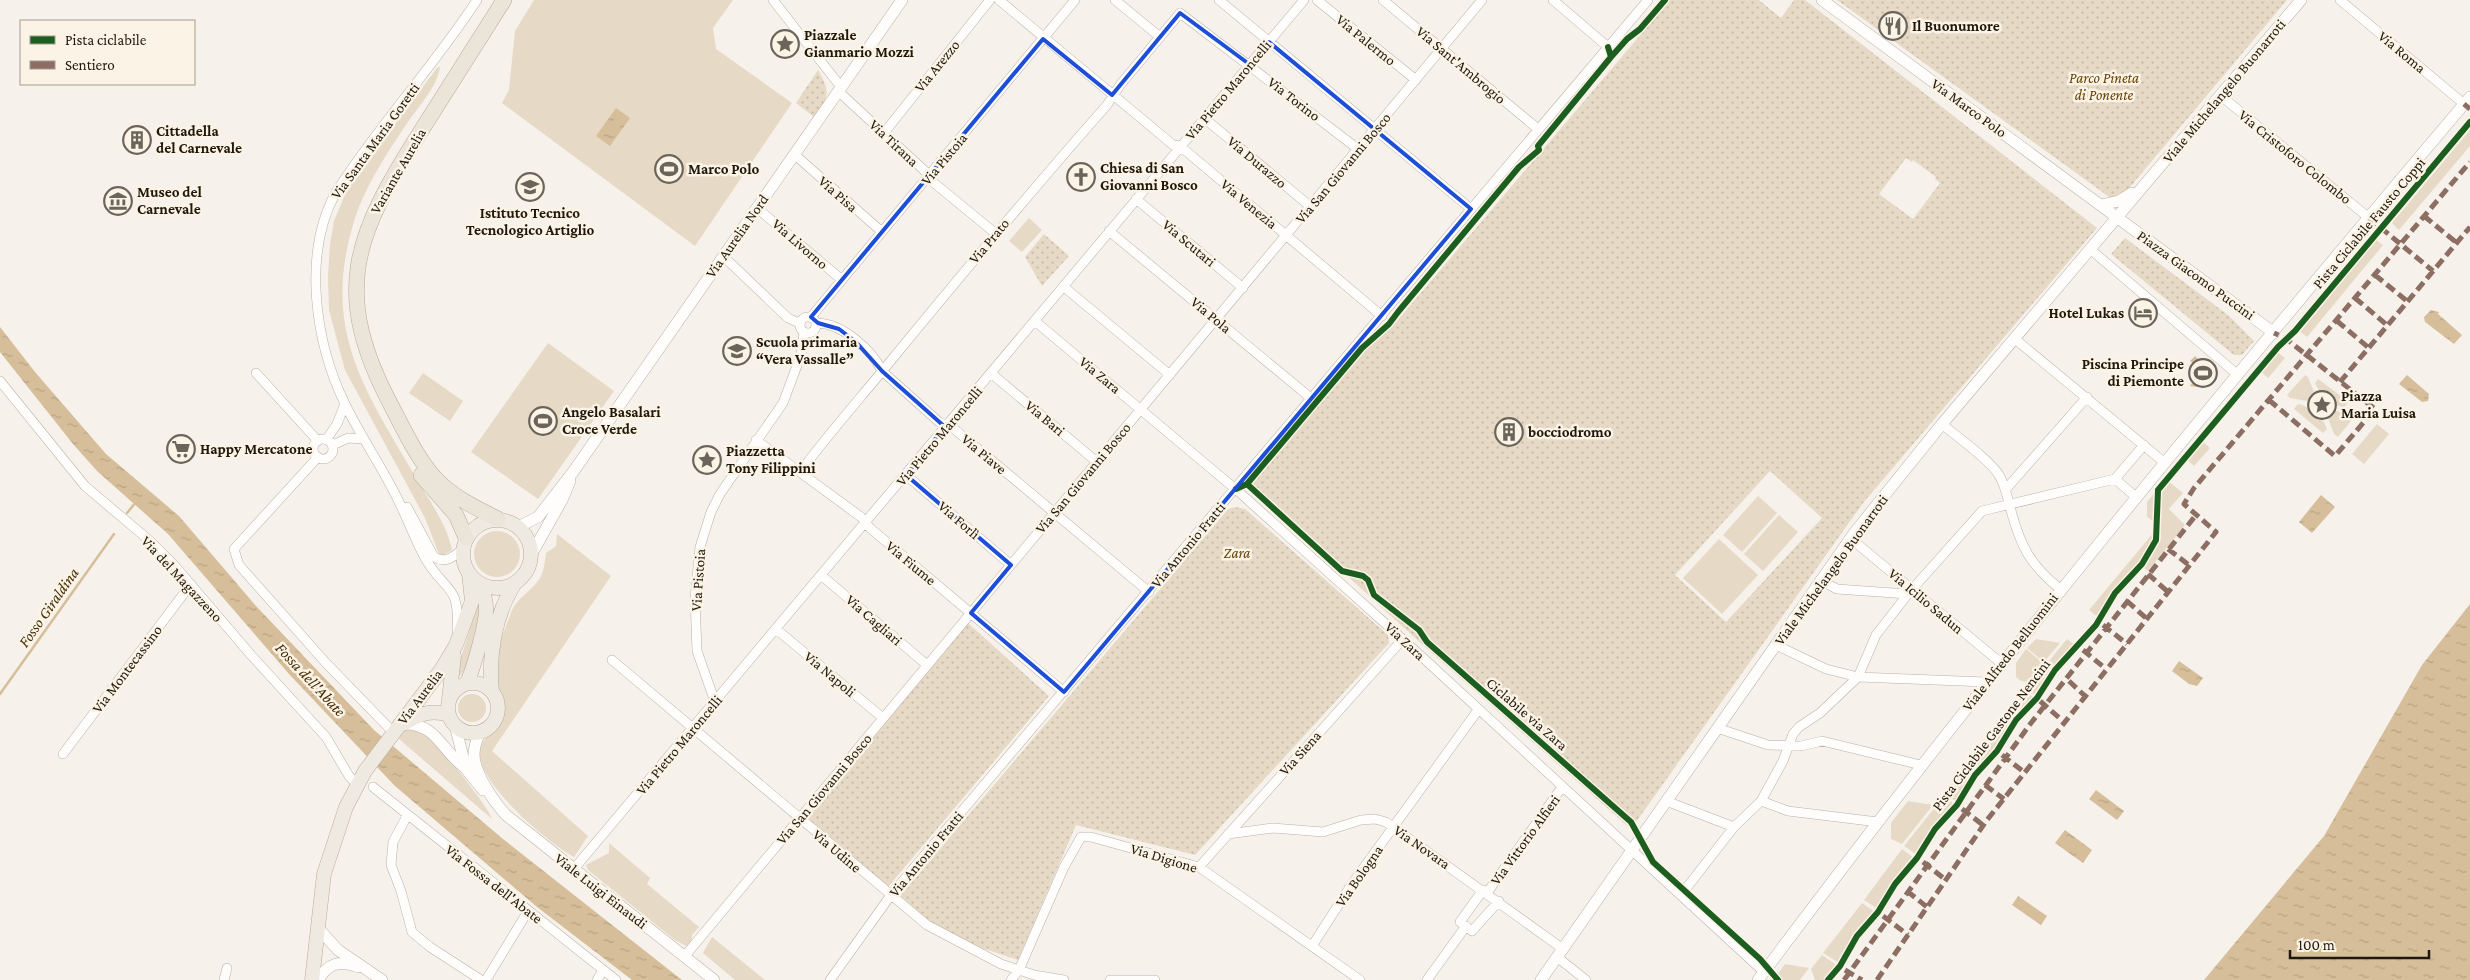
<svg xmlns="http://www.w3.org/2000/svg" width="2470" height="980" viewBox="0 0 2470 980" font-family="'Crimson Pro',serif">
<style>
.grass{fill:#e6d9c5}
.park{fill:url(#park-dots);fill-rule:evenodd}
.water{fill:url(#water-ripples)}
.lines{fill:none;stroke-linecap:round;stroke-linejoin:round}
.stream{stroke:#d6be9a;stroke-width:2.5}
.minor-casing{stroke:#b7b1a8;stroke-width:10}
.tertiary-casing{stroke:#b7b1a8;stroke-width:12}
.primary-casing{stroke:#b5aa9a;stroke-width:15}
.trunk-casing{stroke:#b5aa9a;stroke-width:16}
.minor{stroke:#fefdfc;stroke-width:9}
.tertiary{stroke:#fefdfc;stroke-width:11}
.primary{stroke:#eeeae2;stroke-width:14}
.trunk{stroke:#eae4d9;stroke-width:15}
.quiet{stroke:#8d6e63;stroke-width:5;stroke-dasharray:10 5;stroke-linecap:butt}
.cycleway-casing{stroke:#fbf3e6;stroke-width:9}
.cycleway{stroke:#1b5e20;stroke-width:6}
.marked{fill:none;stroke:#1d4ed8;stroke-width:4;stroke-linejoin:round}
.labels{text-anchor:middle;stroke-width:5;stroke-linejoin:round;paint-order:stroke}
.poi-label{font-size:15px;font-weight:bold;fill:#20180c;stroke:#fbf3e6;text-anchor:start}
.street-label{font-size:15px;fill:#20180c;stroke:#fbf3e6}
.park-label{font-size:15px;font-style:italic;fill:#644405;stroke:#fbf3e6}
.water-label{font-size:16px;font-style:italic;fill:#432d04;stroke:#fbf3e6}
</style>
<defs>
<pattern id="park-dots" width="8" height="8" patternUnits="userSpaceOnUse" patternTransform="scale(1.25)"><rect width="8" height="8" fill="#e6d9c5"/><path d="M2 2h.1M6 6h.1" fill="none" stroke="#c5baa8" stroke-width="1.8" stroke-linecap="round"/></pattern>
<pattern id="water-ripples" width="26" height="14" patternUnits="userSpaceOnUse" patternTransform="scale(1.25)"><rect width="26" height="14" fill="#d6be9a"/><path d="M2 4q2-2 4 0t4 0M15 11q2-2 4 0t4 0" fill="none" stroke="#b7a384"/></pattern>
</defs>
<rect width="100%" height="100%" fill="#f6f2eb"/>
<path class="grass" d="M534,0H733L713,28L716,49L792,103L695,246L502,103L509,90L515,31Z
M440,67C437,87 419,106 408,122C387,153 363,189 353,225C322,330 364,389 415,476C429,501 446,522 452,550L444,555L439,554L425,518L345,370L329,310L328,277L330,244L334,221L349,185L437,68Z
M2470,130V146L2399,230L2392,223Z
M1029,218L1042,230L1022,252L1009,241Z
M2375,239L2383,245L2307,337L2299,331Z
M548,343L614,391L538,499L471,452Z
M2276,351L2285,358L2268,378L2260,371Z
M423,373L463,401L450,421L409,393Z
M2305,375L2308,377L2314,392L2307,401L2290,398L2287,395Z
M2318,379L2349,402L2344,407C2333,406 2319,393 2315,383Z
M2298,404C2309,406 2324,418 2327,429L2323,433L2294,409Z
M2335,411L2351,414L2355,416L2338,437L2334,434L2328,418Z
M2377,424L2389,434L2364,464L2352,454Z
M2202,441L2210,448L2194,466L2186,459Z
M2168,481L2183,493L2169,509L2185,525L2148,571L2143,567L2161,538L2159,525L2147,517V502L2156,491L2159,492Z
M1758,496L1777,513L1742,552L1723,535Z
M1779,515L1798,532L1763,571L1744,554Z
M474 554a23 23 0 1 1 46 0a23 23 0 1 1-46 0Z
M2154,532C2154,556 2129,572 2115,589C2108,597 2103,608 2098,617L2089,610Z
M557,534L611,576L492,751L588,836L574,857C547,842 474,781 480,749C483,733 503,731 503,712C503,703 499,696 498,687C497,678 494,665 496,656C498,646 507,623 511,613C517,597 531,592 540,578C544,571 545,561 546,553L556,546Z
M1719,539L1758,575L1722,614L1683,578Z
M480,597C479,620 475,663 457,679L459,664Z
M2036,639L2060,643L2044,662L2027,648Z
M2067,639L2075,645L2054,667L2036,696L2027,688Z
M2026,649L2043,663L2028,682L2021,681L2016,677V663Z
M2025,691L2034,698L2015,719L1996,749L1973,775L1956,802L1946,793Z
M458 708a14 14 0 1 1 28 0a14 14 0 1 1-28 0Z
M409,728C418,729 426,733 433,740C442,748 491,811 492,819L399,739L403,731Z
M1944,796L1955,805L1933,828L1917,855L1904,846Z
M1908,801L1933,805L1902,844L1891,839V823Z
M609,843L650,878L647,884L699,927L692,935L691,945L686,946L675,940L588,870L586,865L609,853Z
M1902,849L1914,858L1895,880L1878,909L1864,900Z
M1862,903L1875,912L1855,936L1839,963L1823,953Z
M712,937L765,980H735L703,953Z
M1822,955L1838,966L1826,980H1815L1811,969Z
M1785,964L1809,968L1800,980H1782L1777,975Z"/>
<path class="park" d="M1670,0H1759L1781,18L1794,0H1805L2097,228L1863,503L1631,829L1414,637L1283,517L1245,488L1364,349L1397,321ZM1906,158L1912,162L1913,160L1936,177L1935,179L1940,183L1913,219L1879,194ZM1770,471L1822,518L1726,622L1675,575Z
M1837,0H2287L2125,193L2112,199Z
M818,70C831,93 829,96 814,117L796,103Z
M1044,234L1069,256L1042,286L1025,257Z
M2125,238L2228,315L2254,341L2242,355H2234L2111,254Z
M1236,507L1245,509L1388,635L1389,643L1195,855L1076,825L1018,960L979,947L935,925L899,897L1228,509Z
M968,623L1049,696L888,887L807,818Z"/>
<path class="water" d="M616,108L630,118L610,146L596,136Z
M2431,310L2439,312L2438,314L2462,335L2454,344L2425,322L2424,317Z
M0,327L35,372L106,454L179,516L256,606L374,730L503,839L682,980H632L537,907L395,786L289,674L168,534L97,471L73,444L0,352Z
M2195,356L2209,370L2208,376L2197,387L2190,386L2197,376L2195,365L2190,361Z
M2407,375L2429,394L2428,401L2422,402L2399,384Z
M2321,495L2335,507L2312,533L2299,522Z
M2470,604V980H2204L2324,836L2422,665Z
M2179,661L2203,678L2197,686L2189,684L2172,671Z
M2096,790L2124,811L2117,820L2089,799Z
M2065,830L2092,850L2083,863L2055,843Z
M2018,896L2047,916L2041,925L2012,905Z"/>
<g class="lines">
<path class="stream" d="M127,513L136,502
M0,694L114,534"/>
<defs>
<path id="minor" d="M773,0L841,87
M999,0L1166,139L1173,145L1180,146L1382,316
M1115,0L1160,37
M1219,0L1471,209
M1317,0L1416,80
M1383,0L1538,129
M1553,0L1608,47
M2340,0L2464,104
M838,91L926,172L928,178L995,233
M2220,95L2369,218
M1204,118L1311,207
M884,133L990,0
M794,154L882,232
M1136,199L1243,288
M757,208L842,280
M1109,231L1312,399
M2090,249L2238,375
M723,256L788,318L799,323
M1064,287L1170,375
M800 325a8 8 0 1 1 16 0a8 8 0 1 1-16 0Z
M811,317L1075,0
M1036,322L1239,492L1408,644L1764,972
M818,323C843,324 872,350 882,371L939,422L953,428L1149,592
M2015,339L2165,463
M256,373L318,441
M992,374L1097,462
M0,381L85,486L150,541L174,565L251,655L326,737L349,776L357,784
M1942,424C1957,437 1989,459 1999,475C2005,485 2007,496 2010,507C2020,545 2029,564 2060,589
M313 449a10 10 0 1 1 20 0a10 10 0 1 1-20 0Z
M326,440L337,424L345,404
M756,440L861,517L870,528L1064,692
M333,445L348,438L364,439
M318,457L234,549L239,565L326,663L393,732
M800,472C827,436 856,403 884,369C957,280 1031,191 1107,105L1120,85L1180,13L1358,149
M906,475L1011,565
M2115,479L2144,445
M2115,479L2136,497
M2006,489L2087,397
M407,507L434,557C446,564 453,557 463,549
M1850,538L2001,663
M821,575L927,665
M1820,580L1837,589L1908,594
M776,629L883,718
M457,630C460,583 445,593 425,558C413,536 405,512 393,490C378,461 359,433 345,404C315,342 302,254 336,192C379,125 434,66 477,0
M1776,645L1826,669L1858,677L1986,682
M612,660L927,925L1001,964L1034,975L1064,980
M715,702L697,651L695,598L700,547L711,512L720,494L783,403L801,355L804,333
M1717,728L1768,745L1801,746L1822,741L1921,765
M63,754L191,584
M373,787L616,980
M1666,801L1734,827
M1761,801L1788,811L1878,822
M407,816L393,842L391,865L401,891L412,932L430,947L481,980
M1228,834L1273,828L1323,832L1361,820L1375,819L1386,822L1563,949
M1199,867L1403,639
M573,870L1304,0
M1483,890L1460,922L1472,931L1499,901
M1487,893L1562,787
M1681,895L1734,827L1761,801L1783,761L1793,734L1799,727L1820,713L1858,677L1876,635L1908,594L1982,511L2115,479
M1312,946L1352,884L1478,710
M684,957L1482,0
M1557,957L1586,980
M224,980L227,968
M486,980L528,911
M597,980L603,970
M830,980L891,895L1648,0
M1011,980L1019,970L1064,867L1081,837H1091L1199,867L1360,980
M1110,980H1155
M1427,980L1466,926"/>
<path id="tertiary" d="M1822,0L2274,333
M2101,205L2119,201L2132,193
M518,527L538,517L573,472L902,0
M531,555L562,500L570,481
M403,724C437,722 442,753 466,768
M455,725L466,769L483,790
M480,731C477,739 474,746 474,754C474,773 494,802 506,815L714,980
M317,927L338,950L382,980
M318,980C328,963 340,960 358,967
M1541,980L1855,532L1942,424L2301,0
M1758,980C1984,677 2226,386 2470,97"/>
<path id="primary" d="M463 554a34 34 0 1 1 68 0a34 34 0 1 1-68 0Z
M448 708a25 25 0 1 1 50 0a25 25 0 1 1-50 0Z
M466,684C473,672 487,621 486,607C486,598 482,589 477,582
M492,692C488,656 495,614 515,583
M449,699L454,656
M403,724C420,714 430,709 449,715
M312,980L324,874L346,807L365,771L441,670L456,645L472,601L469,574"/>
<path id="trunk" d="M421,475L456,515L466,538
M498,519C478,509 457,499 440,483C420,464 405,432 392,407C330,291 355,235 421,131C449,87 476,44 504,0"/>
</defs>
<use href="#minor" class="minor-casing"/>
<use href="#tertiary" class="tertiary-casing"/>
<use href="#primary" class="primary-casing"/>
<use href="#trunk" class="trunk-casing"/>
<use href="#minor" class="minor"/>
<use href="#tertiary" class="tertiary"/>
<use href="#primary" class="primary"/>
<use href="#trunk" class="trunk"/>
<path class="quiet" d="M2464,104L2470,109
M2424,216L2457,243
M2369,218L2433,271
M2375,275L2407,301
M2355,298L2387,325
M2337,321L2369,348
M2340,382L2470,227
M2269,400L2335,456L2375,409L2285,338L2274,333
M2168,549L2189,565
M2148,574L2168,592
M2127,601L2147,619
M2103,625L2127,644
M2083,650L2106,669
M2069,681L2085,696
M2040,701L2064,722
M2002,755L2024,772
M1985,785L2004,799
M1962,809L1983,825
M1923,862L1946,880
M1907,891L1927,907
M1883,916L1908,935
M1845,970L1862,980
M1844,980L2031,723L2196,515
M1877,980L1987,820L2216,532L2184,504L2194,488L2470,162"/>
<defs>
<path id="cycleway" d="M1608,47L1611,57L1627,39L1640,29L1665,0
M1247,484L1342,571L1363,576L1368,580L1374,595L1419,630L1427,642L1631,822L1653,862L1760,959L1778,980
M1236,489L1247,484L1362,348L1389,324L1398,312L1519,167L1539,150L1538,146L1611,57
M1828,980L1840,966L1857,936L1878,912L1895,884L1917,858L1935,829L1957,805L1975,775L1997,751L2016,720L2037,698L2055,670L2096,625L2115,593L2142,564L2156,540L2158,490L2278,347L2295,331L2470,122"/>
</defs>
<use href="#cycleway" class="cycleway-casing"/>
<use href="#cycleway" class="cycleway"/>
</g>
<path class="marked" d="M1180,13L1249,64L1269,42L1471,209L1064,692L971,613L1011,565L906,475L945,427L882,371L856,342L839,329L818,323L811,317L1043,39L1112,95Z"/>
<defs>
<symbol id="restaurant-ring" viewBox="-11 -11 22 22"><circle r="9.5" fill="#fbf3e6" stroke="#6b645a" stroke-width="1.5"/><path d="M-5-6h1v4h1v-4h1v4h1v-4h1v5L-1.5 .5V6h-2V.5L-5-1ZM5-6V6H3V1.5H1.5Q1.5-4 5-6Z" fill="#6b645a"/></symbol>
<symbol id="sight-ring" viewBox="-11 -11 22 22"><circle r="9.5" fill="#fbf3e6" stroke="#6b645a" stroke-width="1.5"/><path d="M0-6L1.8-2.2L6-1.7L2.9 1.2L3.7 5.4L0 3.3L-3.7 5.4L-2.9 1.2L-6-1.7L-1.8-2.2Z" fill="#6b645a"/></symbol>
<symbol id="building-ring" viewBox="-11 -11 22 22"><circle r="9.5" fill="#fbf3e6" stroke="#6b645a" stroke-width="1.5"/><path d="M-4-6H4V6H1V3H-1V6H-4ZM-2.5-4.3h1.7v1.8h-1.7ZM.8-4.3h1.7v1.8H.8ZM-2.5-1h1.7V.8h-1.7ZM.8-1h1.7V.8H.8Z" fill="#6b645a"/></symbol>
<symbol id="stadium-ring" viewBox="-11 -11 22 22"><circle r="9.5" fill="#fbf3e6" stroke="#6b645a" stroke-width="1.5"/><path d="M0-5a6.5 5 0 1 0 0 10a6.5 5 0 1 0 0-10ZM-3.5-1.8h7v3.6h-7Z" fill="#6b645a"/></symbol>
<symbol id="church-ring" viewBox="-11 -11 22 22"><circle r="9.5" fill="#fbf3e6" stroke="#6b645a" stroke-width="1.5"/><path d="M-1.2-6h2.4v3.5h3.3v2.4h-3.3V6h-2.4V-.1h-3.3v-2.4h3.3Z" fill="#6b645a"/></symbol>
<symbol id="school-ring" viewBox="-11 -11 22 22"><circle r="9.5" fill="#fbf3e6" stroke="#6b645a" stroke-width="1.5"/><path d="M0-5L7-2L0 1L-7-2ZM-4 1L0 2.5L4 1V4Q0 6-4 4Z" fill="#6b645a"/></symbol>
<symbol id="museum-ring" viewBox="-11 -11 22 22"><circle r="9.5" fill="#fbf3e6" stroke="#6b645a" stroke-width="1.5"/><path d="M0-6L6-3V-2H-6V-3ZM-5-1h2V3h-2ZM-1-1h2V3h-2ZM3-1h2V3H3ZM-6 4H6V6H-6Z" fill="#6b645a"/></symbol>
<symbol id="hotel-ring" viewBox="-11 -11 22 22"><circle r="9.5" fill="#fbf3e6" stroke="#6b645a" stroke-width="1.5"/><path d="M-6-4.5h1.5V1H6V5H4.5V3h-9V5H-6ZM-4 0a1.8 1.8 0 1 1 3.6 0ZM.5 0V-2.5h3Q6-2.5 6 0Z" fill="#6b645a"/></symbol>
<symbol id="supermarket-ring" viewBox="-11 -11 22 22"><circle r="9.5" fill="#fbf3e6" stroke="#6b645a" stroke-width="1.5"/><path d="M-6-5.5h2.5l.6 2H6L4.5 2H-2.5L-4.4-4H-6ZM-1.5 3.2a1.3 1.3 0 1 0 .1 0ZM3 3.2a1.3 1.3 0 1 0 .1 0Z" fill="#6b645a"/></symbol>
</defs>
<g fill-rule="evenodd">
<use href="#restaurant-ring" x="1877" y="10" width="32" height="32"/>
<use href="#sight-ring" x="769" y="28" width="32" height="32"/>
<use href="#building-ring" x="121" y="124" width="32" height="32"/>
<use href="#stadium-ring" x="653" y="153" width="32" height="32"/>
<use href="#church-ring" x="1065" y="161" width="32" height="32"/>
<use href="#school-ring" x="514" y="171" width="32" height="32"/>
<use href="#museum-ring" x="102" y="185" width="32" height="32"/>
<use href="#hotel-ring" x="2127" y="297" width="32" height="32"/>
<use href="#school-ring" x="721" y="335" width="32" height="32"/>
<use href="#stadium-ring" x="2187" y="357" width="32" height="32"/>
<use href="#sight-ring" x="2306" y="389" width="32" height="32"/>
<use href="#stadium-ring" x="527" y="405" width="32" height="32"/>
<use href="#building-ring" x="1493" y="416" width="32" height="32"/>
<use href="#supermarket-ring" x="165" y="433" width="32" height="32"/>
<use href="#sight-ring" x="691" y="444" width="32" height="32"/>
</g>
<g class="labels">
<g class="poi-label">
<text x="1912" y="31">Il Buonumore</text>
<text x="804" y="40">Piazzale<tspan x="804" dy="17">Gianmario Mozzi</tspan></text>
<text x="156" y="136">Cittadella<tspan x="156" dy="17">del Carnevale</tspan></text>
<text x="1100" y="173">Chiesa di San<tspan x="1100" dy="17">Giovanni Bosco</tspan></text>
<text x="688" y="174">Marco Polo</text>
<text x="137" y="197">Museo del<tspan x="137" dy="17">Carnevale</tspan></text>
<text x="530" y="218" text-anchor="middle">Istituto Tecnico<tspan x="530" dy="17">Tecnologico Artiglio</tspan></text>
<text x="2124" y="318" text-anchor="end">Hotel Lukas</text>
<text x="756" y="347">Scuola primaria<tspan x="756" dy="17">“Vera Vassalle”</tspan></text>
<text x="2184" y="369" text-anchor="end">Piscina Principe<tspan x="2184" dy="17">di Piemonte</tspan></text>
<text x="2341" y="401">Piazza<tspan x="2341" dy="17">Maria Luisa</tspan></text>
<text x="562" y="417">Angelo Basalari<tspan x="562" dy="17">Croce Verde</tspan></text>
<text x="1528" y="437">bocciodromo</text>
<text x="200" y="454">Happy Mercatone</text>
<text x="726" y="456">Piazzetta<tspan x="726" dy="17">Tony Filippini</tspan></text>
</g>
<g class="street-label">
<text transform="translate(1366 40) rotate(39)" y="5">Via Palermo</text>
<text transform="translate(2402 52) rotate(40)" y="5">Via Roma</text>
<text transform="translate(1461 65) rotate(40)" y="5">Via Sant'Ambrogio</text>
<text transform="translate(937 66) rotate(-51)" y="5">Via Arezzo</text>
<text transform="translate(1228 90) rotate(-50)" y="5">Via Pietro Maroncelli</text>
<text transform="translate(2224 91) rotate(-50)" y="5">Viale Michelangelo Buonarroti</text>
<text transform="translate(1294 99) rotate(38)" y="5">Via Torino</text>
<text transform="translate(1969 108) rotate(36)" y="5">Via Marco Polo</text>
<text transform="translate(375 141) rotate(-54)" y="5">Via Santa Maria Goretti</text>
<text transform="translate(894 143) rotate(43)" y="5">Via Tirana</text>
<text transform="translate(2295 157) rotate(39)" y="5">Via Cristoforo Colombo</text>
<text transform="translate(944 159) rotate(-50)" y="5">Via Pistoia</text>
<text transform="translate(1257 162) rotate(40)" y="5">Via Durazzo</text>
<text transform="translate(1343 168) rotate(-50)" y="5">Via San Giovanni Bosco</text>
<text transform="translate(398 171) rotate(-60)" y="5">Variante Aurelia</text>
<text transform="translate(838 194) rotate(41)" y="5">Via Pisa</text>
<text transform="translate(1249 204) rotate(40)" y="5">Via Venezia</text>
<text transform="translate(2369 223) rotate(-50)" y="5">Pista Ciclabile Fausto Coppi</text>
<text transform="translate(737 236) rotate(-55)" y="5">Via Aurelia Nord</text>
<text transform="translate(989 241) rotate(-50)" y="5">Via Prato</text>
<text transform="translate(1189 243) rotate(40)" y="5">Via Scutari</text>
<text transform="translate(800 244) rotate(41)" y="5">Via Livorno</text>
<text transform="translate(2196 275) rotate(36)" y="5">Piazza Giacomo Puccini</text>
<text transform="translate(1211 315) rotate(40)" y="5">Via Pola</text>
<text transform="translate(1100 375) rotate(40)" y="5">Via Zara</text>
<text transform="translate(1045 418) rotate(40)" y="5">Via Bari</text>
<text transform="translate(939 436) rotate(-50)" y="5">Via Pietro Maroncelli</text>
<text transform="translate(984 454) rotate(40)" y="5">Via Piave</text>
<text transform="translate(1083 478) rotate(-50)" y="5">Via San Giovanni Bosco</text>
<text transform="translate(959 520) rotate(41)" y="5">Via Forlì</text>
<text transform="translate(1188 545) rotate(-50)" y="5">Via Antonio Fratti</text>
<text transform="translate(911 563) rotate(40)" y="5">Via Fiume</text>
<text transform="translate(1831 570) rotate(-54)" y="5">Viale Michelangelo Buonarroti</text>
<text transform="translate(182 579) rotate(47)" y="5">Via del Magazzeno</text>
<text transform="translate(698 580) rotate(-86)" y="5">Via Pistoia</text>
<text transform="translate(1926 601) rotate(40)" y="5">Via Icilio Sadun</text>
<text transform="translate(874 620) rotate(41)" y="5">Via Cagliari</text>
<text transform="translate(1405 641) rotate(43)" y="5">Via Zara</text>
<text transform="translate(2010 652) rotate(-52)" y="5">Viale Alfredo Belluomini</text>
<text transform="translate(127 669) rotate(-53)" y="5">Via Montecassino</text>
<text transform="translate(830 674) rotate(40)" y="5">Via Napoli</text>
<text transform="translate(420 697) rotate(-53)" y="5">Via Aurelia</text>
<text transform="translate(1527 714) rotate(41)" y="5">Ciclabile via Zara</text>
<text transform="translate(1991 735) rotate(-53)" y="5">Pista Ciclabile Gastone Nencini</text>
<text transform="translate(679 745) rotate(-50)" y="5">Via Pietro Maroncelli</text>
<text transform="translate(1300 753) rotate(-48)" y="5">Via Siena</text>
<text transform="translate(824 789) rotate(-50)" y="5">Via San Giovanni Bosco</text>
<text transform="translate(1525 840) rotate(-54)" y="5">Via Vittorio Alfieri</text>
<text transform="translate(1422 847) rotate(35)" y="5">Via Novara</text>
<text transform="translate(837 851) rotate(40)" y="5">Via Udine</text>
<text transform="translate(926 854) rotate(-50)" y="5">Via Antonio Fratti</text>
<text transform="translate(1164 858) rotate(17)" y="5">Via Digione</text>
<text transform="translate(1359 876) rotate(-55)" y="5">Via Bologna</text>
<text transform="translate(494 884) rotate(38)" y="5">Via Fossa dell'Abate</text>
<text transform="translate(601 891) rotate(38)" y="5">Viale Luigi Einaudi</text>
</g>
<g class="park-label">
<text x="2104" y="83">Parco Pineta<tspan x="2104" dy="17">di Ponente</tspan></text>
<text x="1237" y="558">Zara</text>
</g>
<g class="water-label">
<text transform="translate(48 607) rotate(-55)" y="6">Fosso Giraldina</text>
<text transform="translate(311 679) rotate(47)" y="6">Fossa dell'Abate</text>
</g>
</g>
<rect x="20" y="20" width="175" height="65" fill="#fbf3e6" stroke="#a39b8f"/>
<rect x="30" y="36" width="25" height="8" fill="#1b5e20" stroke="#a39b8f"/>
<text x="65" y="45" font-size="15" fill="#20180c">Pista ciclabile</text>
<rect x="30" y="61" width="25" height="8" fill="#8d6e63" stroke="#a39b8f"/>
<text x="65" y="70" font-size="15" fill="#20180c">Sentiero</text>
<path d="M2290 950v8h139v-8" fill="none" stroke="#20180c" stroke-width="2.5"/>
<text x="2298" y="950" font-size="15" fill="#20180c" stroke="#fbf3e6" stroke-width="4" paint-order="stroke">100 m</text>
</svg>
